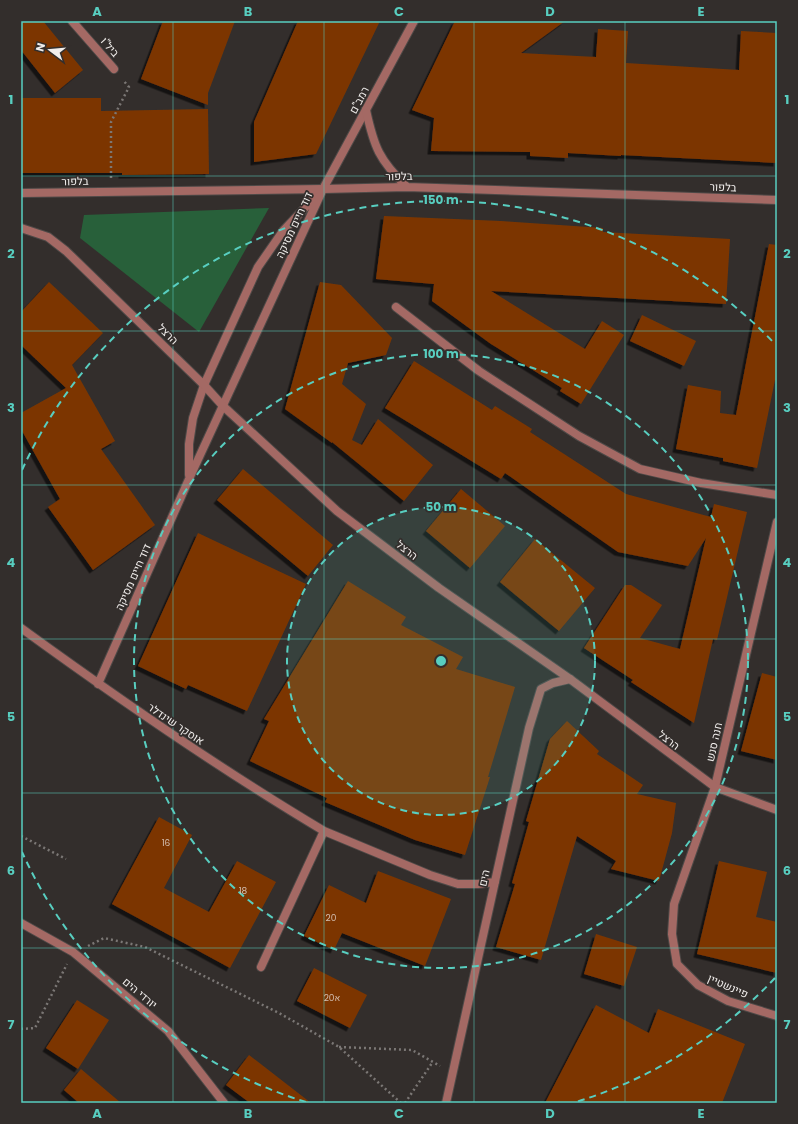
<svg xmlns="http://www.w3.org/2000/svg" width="798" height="1124" viewBox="0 0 798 1124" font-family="Poppins,Heebo,sans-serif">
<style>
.green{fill:#28603a}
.building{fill:#7c3606;filter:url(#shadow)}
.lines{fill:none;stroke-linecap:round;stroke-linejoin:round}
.minor-casing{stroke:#4e4947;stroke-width:10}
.tertiary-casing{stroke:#4e4947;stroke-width:10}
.path{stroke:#7b7775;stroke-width:2.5;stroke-dasharray:2 3;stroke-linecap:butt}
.minor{stroke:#a46964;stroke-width:8}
.tertiary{stroke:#a46964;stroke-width:8}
.grid{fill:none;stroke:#58cec0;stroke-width:1;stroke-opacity:0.55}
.ring{fill:none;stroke:#58cec0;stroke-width:2;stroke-dasharray:7 5}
.labels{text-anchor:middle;stroke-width:3.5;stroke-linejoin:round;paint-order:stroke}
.number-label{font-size:9px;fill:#d4c0b2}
.street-label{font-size:11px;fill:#f1eeec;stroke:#332e2c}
.centre{fill:#58cec0;stroke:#332e2c;stroke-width:2}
.ring-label{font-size:12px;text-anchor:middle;font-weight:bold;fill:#58cec0;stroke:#332e2c;stroke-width:3.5;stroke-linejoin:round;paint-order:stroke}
.neatline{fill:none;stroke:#58cec0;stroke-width:1.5}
.grid-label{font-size:13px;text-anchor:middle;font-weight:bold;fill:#58cec0}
</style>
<defs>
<filter id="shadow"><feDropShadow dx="-3.5" dy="3.5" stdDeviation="0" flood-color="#0009"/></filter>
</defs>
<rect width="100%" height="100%" fill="#332e2c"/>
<path class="green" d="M269,208L199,332L80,238L84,215Z"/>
<path class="building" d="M21,21H43L83,70L55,93L21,50Z
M163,21H235L208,93V105L141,79Z
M298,21H380L316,154L254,162V122Z
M455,21H565L521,53L596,57L598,29L628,31L626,63L739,70L741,31L777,33V163L621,155V156L568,153V158L530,156V152L431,151L434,118L412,110Z
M21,98H101V111L208,109L209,174L122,175V173H21Z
M384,216L501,221L603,228V232L730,239L726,304L491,291L585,349L602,321L624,335L581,404L560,391L562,388L491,344L432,301L434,284L376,279Z
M769,244L777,245V381L775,380L757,468L723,461V458L676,449L688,385L721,391L720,413L736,415Z
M49,282L103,333L72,365L115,441L101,449L155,525L93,570L48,507L60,499L21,429V413L66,388L21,345V312Z
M320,282L341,285L392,338L386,355L348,363L342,384L366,404L352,440L362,445L378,419L433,465L404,501L332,442V443L285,409Z
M642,315L696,341L684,366L630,341Z
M414,361L492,410L495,406L532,429L530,432L626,494L711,517L714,504L747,512L717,640L713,639L694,723L631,682L633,680L584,648L625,585H631L662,605L640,638L680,649L706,538L688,566L618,552L505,473L501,479L385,408Z
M243,469L333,545L308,576L217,500Z
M461,489L505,526L470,568L426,531Z
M198,533L306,584L247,711L188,685L186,689L138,666Z
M535,539L595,588L559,631L500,582Z
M348,581L406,617L401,625L463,657L456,669L515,687L488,777H490L465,855L415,840L325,802L327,798L250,761L269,721L264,719Z
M762,673L777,677V760L741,751Z
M567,721L599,751L597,754L643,785L637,794L676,803L672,833L659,881L611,869L616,861L577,836L541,960L496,947L515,884L512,883L529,822L526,821L550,739Z
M159,817L192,835L164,888L209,912L237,861L276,882L230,968L112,904Z
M719,861L767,872L756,917L777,922V973L697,954Z
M378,871L451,899L425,966L342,933L334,950L304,936L329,885L366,903Z
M596,934L637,947L624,986L584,974Z
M314,968L367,995L350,1028L297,1001Z
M77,1000L109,1020L78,1069L46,1048Z
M596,1005L649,1033L658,1009L745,1044L722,1103H545Z
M249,1055L311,1103H250L226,1085Z
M81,1069L121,1103H79L64,1090Z"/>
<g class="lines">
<defs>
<path id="minor" d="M72,21L114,69
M396,307L479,371L579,436L640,469L701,483L777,495
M189,475V444L193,418L204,385L258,267L283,231L318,194
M777,522L715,787L674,904L672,934L677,964L698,985L728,1001L777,1016
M21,628C120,700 220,769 324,831L261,967
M98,684L189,479L323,189L414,21
M324,831L430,875L458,884H478L495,882
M21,923L73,952L168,1031L224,1103
M446,1103L529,728L541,689L553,683L570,679"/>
<path id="tertiary" d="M366,110C374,147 379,160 407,187
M21,193L323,189L407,187L777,200
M21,228L48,237L66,251L204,385L223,406L337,511L439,588L570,679L715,787L777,810"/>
</defs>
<use href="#minor" class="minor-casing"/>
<use href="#tertiary" class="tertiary-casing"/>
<path class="path" d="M111,178V122L129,87L123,80
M21,836L66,859
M88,946L104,938L145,947L279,1013L339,1047L401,1103
M21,1029L35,1028L67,964
M339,1047L412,1050L440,1066
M405,1103L432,1063"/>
<use href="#minor" class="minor"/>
<use href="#tertiary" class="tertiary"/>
</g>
<path class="grid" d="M173,21V1103M324,21V1103M474,21V1103M625,21V1103M21,176H777M21,331H777M21,485H777M21,639H777M21,793H777M21,948H777"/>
<circle cx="441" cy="661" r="154" fill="#58cec0" fill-opacity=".12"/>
<g class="ring">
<circle cx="441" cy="661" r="154"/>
<circle cx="441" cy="661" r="307"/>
<path d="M775 978A461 461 0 0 1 576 1102M306 1102A461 461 0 0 1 22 852M22 470A461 461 0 0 1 775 344"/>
</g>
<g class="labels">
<g class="number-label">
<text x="166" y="846">16</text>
<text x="243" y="894">18</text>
<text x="331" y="921">20</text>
<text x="332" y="1001">20א</text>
</g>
<g class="street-label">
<text transform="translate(110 47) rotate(49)" y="4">ביל"ו</text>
<text transform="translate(359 100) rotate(-62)" y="4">רמב"ם</text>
<text transform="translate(399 176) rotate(-1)" y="4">בלפור</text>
<text transform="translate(75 181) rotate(-1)" y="4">בלפור</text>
<text transform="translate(723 187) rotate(2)" y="4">בלפור</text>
<text transform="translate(294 225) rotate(-65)" y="4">דוד חיים מסיקה</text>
<text transform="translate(168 334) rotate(45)" y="4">הרצל</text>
<text transform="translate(407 550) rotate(37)" y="4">הרצל</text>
<text transform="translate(133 577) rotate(-66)" y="4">דוד חיים מסיקה</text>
<text transform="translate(176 724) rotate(34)" y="4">אוסקר שינדלר</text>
<text transform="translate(669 740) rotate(37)" y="4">הרצל</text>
<text transform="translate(714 742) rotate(-77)" y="4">חנה סנש</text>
<text transform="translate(484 878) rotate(-77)" y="4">הים</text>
<text transform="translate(728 986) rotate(24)" y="4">פיינשטיין</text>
<text transform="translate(140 993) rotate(40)" y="4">יורדי הים</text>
</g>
</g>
<circle cx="441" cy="661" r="6" class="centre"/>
<g class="ring-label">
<text x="441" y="204">150 m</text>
<text x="441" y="358">100 m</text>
<text x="441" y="511">50 m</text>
</g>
<rect width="798" height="1124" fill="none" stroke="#332e2c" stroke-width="44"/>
<g transform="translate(50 50) rotate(286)" stroke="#332e2c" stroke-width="3" paint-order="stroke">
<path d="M0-3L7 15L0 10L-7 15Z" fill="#f1eeec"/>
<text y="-6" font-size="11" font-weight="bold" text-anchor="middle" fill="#f1eeec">N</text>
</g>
<rect x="22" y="22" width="754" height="1080" class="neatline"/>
<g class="grid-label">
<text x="97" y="16">A</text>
<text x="248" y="16">B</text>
<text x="399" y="16">C</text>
<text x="550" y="16">D</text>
<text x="701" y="16">E</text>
<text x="11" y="104">1</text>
<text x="787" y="104">1</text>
<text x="11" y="258">2</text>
<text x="787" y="258">2</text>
<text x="11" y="412">3</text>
<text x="787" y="412">3</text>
<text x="11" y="567">4</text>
<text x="787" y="567">4</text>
<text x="11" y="721">5</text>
<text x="787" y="721">5</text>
<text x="11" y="875">6</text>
<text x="787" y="875">6</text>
<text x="11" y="1029">7</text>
<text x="787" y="1029">7</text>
<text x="97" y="1118">A</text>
<text x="248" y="1118">B</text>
<text x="399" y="1118">C</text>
<text x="550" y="1118">D</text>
<text x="701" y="1118">E</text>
</g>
</svg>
